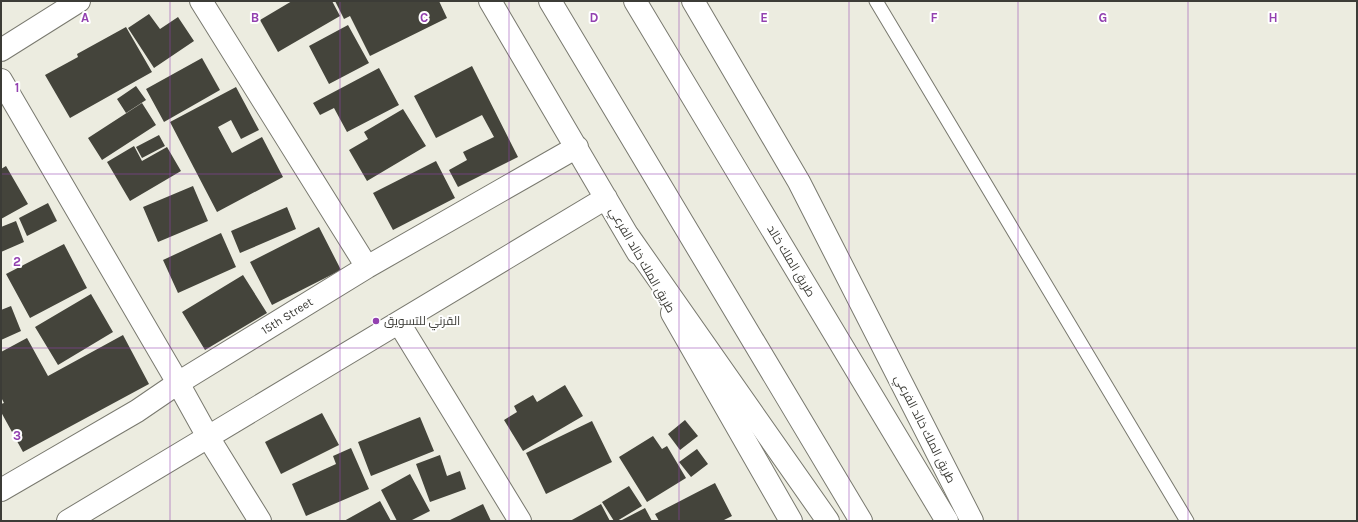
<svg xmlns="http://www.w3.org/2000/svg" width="1358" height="522" viewBox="0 0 1358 522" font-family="Karla,Cairo,sans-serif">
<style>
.building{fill:#44443b}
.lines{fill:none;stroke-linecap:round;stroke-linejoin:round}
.lane-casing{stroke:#79796f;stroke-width:15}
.street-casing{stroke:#79796f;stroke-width:24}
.secondary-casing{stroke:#79796f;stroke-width:24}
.highway-casing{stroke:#79796f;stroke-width:24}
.lane{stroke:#fff;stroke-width:13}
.street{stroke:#fff;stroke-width:22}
.secondary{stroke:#fff;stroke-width:22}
.highway{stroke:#fff;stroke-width:22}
.grid{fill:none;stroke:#9341b0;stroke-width:1;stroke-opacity:0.55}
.poi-dot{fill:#9341b0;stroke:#fff;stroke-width:1.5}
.labels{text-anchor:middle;stroke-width:4;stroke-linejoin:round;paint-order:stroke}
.street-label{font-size:12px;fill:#3c3c37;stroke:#fff}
.poi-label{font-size:12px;fill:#3c3c37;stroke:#fff;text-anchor:start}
.grid-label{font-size:13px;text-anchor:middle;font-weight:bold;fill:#9341b0;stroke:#fff;stroke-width:4;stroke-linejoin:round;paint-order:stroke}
</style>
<rect width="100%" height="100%" fill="#ecece0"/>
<path class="building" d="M292,1H332L340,16L278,52L260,20Z
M335,1H439L447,18L370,56L350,16L344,19Z
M149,14L160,29L178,17L194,41L154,68L128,28Z
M348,25L369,63L329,84L309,46Z
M126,27L152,72L70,118L45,75L78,57L77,54Z
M202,58L220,90L164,122L146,89Z
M472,66L518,157L458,187L449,170L467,160L463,152L494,137L482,115L436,138L414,96Z
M379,68L399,105L347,132L334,108L320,115L313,103Z
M136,86L146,100L126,113L117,99Z
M236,87L259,130L241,139L231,120L218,127L232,153L262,137L283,177L217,212L170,122Z
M142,103L156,125L102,160L88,138Z
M403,109L426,146L367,181L349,150L368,139L364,132Z
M159,135L165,146L142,158L136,147Z
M134,146L142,161L167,147L181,171L130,201L107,162Z
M436,161L455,198L393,230L373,193Z
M6,166L28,204L1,219V169Z
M193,186L208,221L158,242L143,207Z
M48,203L57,221L27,236L19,218Z
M287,207L296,229L240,253L231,231Z
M16,221L24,242L1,252V227Z
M319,227L341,270L272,305L250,262Z
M221,233L236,267L178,293L163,260Z
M64,244L87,288L30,318L6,274Z
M243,275L267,313L205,350L182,312Z
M91,294L113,332L58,365L35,327Z
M11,306L21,331L1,340V310Z
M123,335L149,384L23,452L1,412V404L4,403L1,397V352L27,338L48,376Z
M565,385L583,416L523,451L504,420L517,412L514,406L533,395L537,402Z
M322,413L339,445L281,474L265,442Z
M420,417L434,451L371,476L358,442Z
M685,420L698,436L680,450L668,434Z
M592,421L612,462L546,494L526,453Z
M653,436L662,449L667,446L686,478L647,502L619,457Z
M351,448L369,489L306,516L292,484L336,464L333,456Z
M697,449L708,464L691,477L679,462Z
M440,455L447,476L460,471L466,489L430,502L416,464Z
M410,474L430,511L410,521H397L381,490Z
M715,483L732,516L722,521H659L655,514Z
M629,486L642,506L617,521H614L602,502Z
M380,501L391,521H344Z
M483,504L491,521H448Z
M601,504L610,521H570Z
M645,508L652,521H620Z"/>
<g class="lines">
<defs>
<path id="lane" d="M876,1L1187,521"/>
<path id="street" d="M201,1L367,267
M490,1L638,253
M1,50L79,1
M1,80L178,383L208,437L260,521
M672,313L791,521
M399,323L520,521
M1,490L137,411L178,383L367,267L577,147
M68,521L606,198"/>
<path id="secondary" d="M693,1L799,182L972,521"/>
<path id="highway" d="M550,1L861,521
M635,1L947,521
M629,237L828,521"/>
</defs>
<use href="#lane" class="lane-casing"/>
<use href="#street" class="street-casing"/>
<use href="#secondary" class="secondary-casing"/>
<use href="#highway" class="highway-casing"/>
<use href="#lane" class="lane"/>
<use href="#street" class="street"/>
<use href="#secondary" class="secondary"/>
<use href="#highway" class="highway"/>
</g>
<path class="grid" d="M170,1V521M340,1V521M509,1V521M679,1V521M849,1V521M1018,1V521M1188,1V521M1,174H1357M1,348H1357"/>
<circle class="poi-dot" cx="376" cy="321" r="4"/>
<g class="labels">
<g class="street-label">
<text transform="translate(642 260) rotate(60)" y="4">طريق الملك خالد الفرعي</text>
<text transform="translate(791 261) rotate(59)" y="4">طريق الملك خالد</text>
<text transform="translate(287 316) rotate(-32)" y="4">15th Street</text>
<text transform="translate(925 429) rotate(63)" y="4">طريق الملك خالد الفرعي</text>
</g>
<g class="poi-label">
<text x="384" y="325">القرني للتسويق</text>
</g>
</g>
<g class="grid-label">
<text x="85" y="22">A</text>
<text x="255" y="22">B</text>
<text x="424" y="22">C</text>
<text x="594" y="22">D</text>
<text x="764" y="22">E</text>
<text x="934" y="22">F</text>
<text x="1103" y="22">G</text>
<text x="1273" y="22">H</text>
<text x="17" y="92">1</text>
<text x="17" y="266">2</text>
<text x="17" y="440">3</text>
</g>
<rect width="1358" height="522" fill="none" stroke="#3c3c37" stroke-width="4"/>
</svg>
